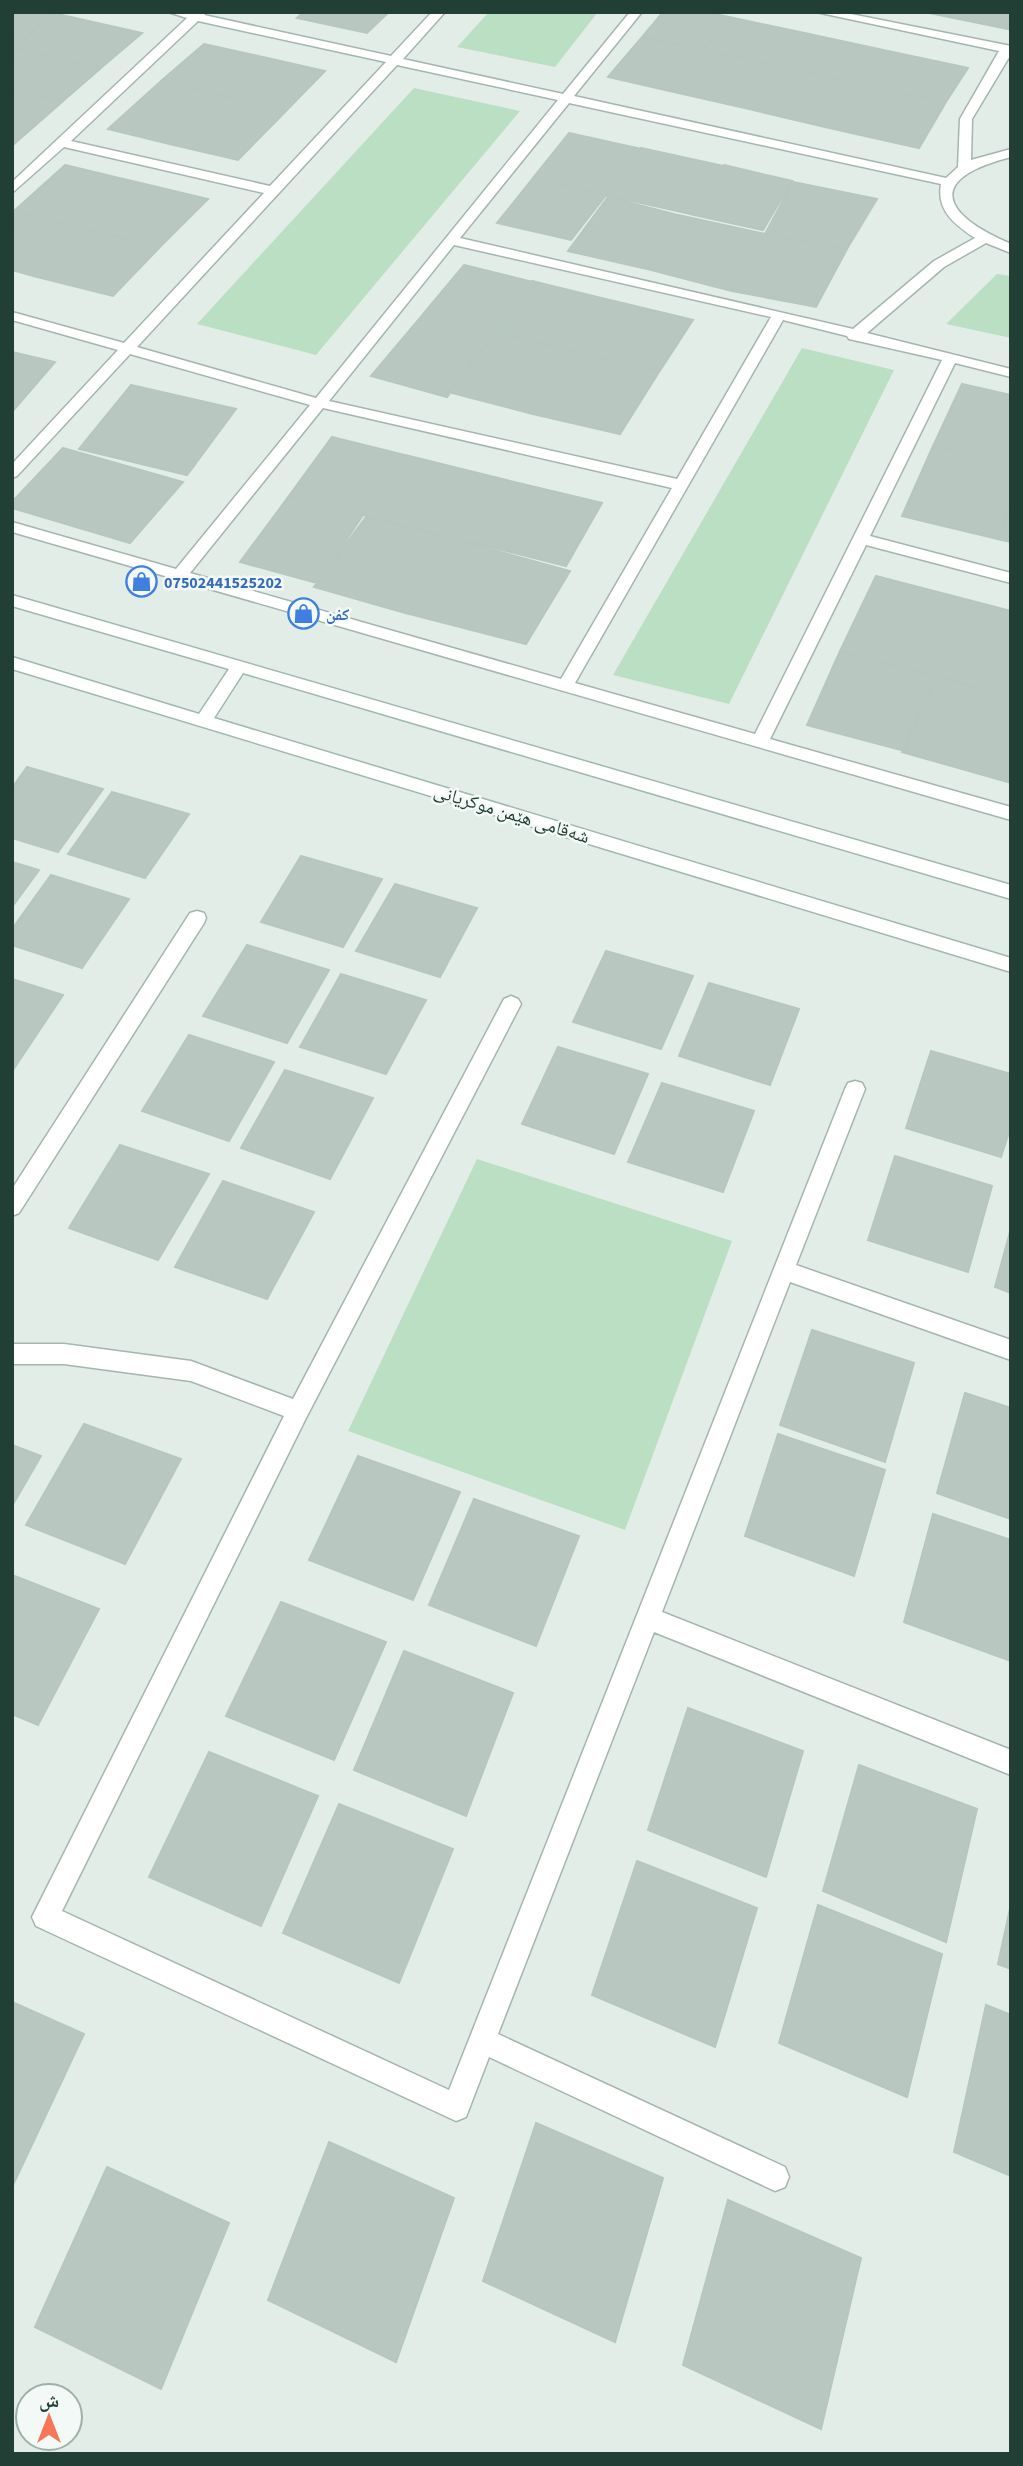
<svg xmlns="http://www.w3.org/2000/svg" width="1023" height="2466" viewBox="0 0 1023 2466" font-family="'Source Sans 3','Noto Naskh Arabic',sans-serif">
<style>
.green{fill:#bbdfc3}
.building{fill:#b8c8c1;stroke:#b5c7be;stroke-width:2}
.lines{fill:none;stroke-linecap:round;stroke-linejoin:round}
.street-casing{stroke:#a5b5af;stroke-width:3}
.secondary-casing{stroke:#a0b9af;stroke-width:3}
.street{fill:#fff;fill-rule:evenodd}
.secondary{fill:#fff;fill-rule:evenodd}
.labels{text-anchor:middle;stroke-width:5;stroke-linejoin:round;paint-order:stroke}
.far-shop-label{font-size:16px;font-weight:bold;fill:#366cbe;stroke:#f3f9f6;text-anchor:start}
.street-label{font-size:19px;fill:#223f36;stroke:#f3f9f6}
</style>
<rect width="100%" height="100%" fill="#e3ede8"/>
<path class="green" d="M489,12H598L555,67L457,47Z
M414,88L520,111L316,355L197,324Z
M997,274L1011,276V338L946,324Z
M802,348L894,370L729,704L613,675Z
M477,1159L732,1241L625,1530L348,1431Z"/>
<path class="building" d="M12,12H47L53,13L14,48Z
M304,12H389L367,33L297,18Z
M663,12H704L729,17L703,50L642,37Z
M1011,12L1008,29L929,13V12Z
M53,13L142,33L101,68L14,48Z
M729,17L809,34L784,67L703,50Z
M809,34L883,50L860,84L784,67Z
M642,37L703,50L669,91L608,77Z
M204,44L263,57L222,96L161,81Z
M14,48L101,68L62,102L12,90Z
M703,50L784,67L753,110L669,91Z
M883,50L968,68L946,102L860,84Z
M263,57L325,71L286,111L222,96Z
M784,67L860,84L834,129L753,110Z
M161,81L222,96L169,144L108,129Z
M860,84L946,102L919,148L834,129Z
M12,90L62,102L14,144L12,143Z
M222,96L286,111L238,160L169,144Z
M569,133L641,149L606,195L533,178Z
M641,148L723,166L690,214L606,195Z
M65,165L128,180L83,228L14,211Z
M724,165L792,181L763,230L690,214Z
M533,178L606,195L571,240L497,223Z
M128,180L208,199L160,247L83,228Z
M793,182L877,199L847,249L765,234Z
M608,197L678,215L643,268L568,251Z
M14,211L83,228L33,276L12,270Z
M678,215L765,234L732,291L643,268Z
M83,228L160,247L113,296L33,276Z
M765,234L847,249L816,307L732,291Z
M464,265L537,283L498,332L424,313Z
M532,281L610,300L574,351L494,333Z
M610,300L693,320L659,372L574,351Z
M424,313L498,332L447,397L371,376Z
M494,333L574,351L529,413L448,392Z
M574,351L659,372L620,434L529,413Z
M12,352L55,362L12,412Z
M962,384L1011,395V465L933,446Z
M131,385L236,409L187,475L79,449Z
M332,437L405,455L363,515L289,496Z
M933,446L1011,465V507L998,539L902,516Z
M63,448L183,482L130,543L12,508V502Z
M405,455L498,478L459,539L363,515Z
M498,478L602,503L566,566L459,539Z
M289,496L363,515L317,583L240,562Z
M1011,506V542L997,539Z
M366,517L457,540L409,614L314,587Z
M457,540L570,571L526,644L409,614Z
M876,576L1011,611V697L840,651Z
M840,651L936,676L905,751L807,725Z
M936,676L1011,697V783L902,752Z
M27,767L103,789L58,852L12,838V788Z
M112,792L189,814L145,878L68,854Z
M301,856L382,879L343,947L261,922Z
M12,862L39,870L12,907Z
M51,875L129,899L82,968L12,945V929Z
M395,884L477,908L440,977L356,951Z
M247,945L329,970L287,1043L203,1016Z
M606,951L693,976L661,1049L573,1022Z
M341,974L426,1000L386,1074L300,1047Z
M12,979L63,995L13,1070L12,1069Z
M709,983L799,1009L770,1085L679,1056Z
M189,1035L274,1062L229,1141L142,1111Z
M558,1047L648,1074L614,1154L522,1124Z
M931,1051L1011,1074V1126L1001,1157L906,1128Z
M285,1070L373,1098L330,1179L241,1148Z
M662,1083L754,1111L723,1192L628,1162Z
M120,1145L209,1174L158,1260L69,1228Z
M895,1156L992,1186L968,1272L868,1240Z
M223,1181L314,1212L267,1299L175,1267Z
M1011,1228V1293L995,1287Z
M812,1330L914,1363L885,1462L780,1425Z
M965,1393L1011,1408V1519L937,1493Z
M84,1424L181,1459L125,1564L26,1525Z
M778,1434L885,1470L854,1576L745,1536Z
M12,1445L41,1456L12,1506Z
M358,1456L460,1492L413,1600L309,1560Z
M474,1499L579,1536L536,1646L429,1605Z
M933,1514L1011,1540V1661L904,1622Z
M12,1575L99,1609L38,1725L12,1714Z
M281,1602L386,1642L334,1760L226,1716Z
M404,1651L513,1693L466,1816L354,1770Z
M688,1708L803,1751L766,1877L648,1830Z
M209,1752L318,1796L261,1926L149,1877Z
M859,1765L977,1809L946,1942L823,1891Z
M339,1804L453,1849L399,1983L283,1933Z
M637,1861L757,1908L715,2047L592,1995Z
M1011,1904V1969L998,1964Z
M818,1905L942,1954L907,2097L779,2043Z
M12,2002L84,2034L13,2185H12Z
M986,2005L1011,2015V2176L954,2152Z
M536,2123L663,2178L615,2342L483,2281Z
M329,2142L454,2198L396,2362L268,2300Z
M107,2167L229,2223L161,2389L35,2327Z
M728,2200L861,2258L821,2429L683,2365Z"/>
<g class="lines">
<defs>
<path id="street" d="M168,12H207L204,15L391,56L432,12H445L403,59L563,94L630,12H642L574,96L946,178L958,167L960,119L999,51L816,12H841L1011,46V54L972,119L971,160L1011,149V157C925,179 941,214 1011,244V253L986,243L944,267L867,333L1011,369V377L955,363L870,536L1011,573V583L866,545L770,739L1011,807V820L12,532V522L176,569L310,405L130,354L17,476L12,478V464L118,350L12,320V312L124,343L264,193L64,147L12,193V182L187,18ZM198,21L386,62L270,186L71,141ZM397,65L558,100L316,398L137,347ZM569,103L941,184C936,210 955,225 975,238L934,261L853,329L460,238ZM454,245L771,317L677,479L329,401ZM783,320L847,336L849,339L942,360L755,734L575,683ZM323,408L672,488L561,679L190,573Z
M197,911L204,913L206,918L204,923L19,1213L12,1216V1189L190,913Z
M511,996L518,999L521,1004L306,1418L62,1911L449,2090L845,1089L848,1083L855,1081L862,1083L865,1089L796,1265L1011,1340V1360L790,1282L662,1612L1011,1750V1775L654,1632L498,2034L785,2167L789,2177L785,2187L775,2191L489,2057L466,2117L456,2121L36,1926L32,1917L284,1416L191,1381L64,1364H12V1344H64L191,1361L293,1399L504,999Z"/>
<path id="secondary" d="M12,595L1011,885V899L243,673L214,718L1011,958V972L12,669V657L199,714L229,669L12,606Z"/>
</defs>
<use href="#street" class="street-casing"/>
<use href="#secondary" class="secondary-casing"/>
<use href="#street" class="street"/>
<use href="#secondary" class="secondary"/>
</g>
<defs>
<symbol id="shop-ring" viewBox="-11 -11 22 22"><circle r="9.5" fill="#f3f9f6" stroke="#3f7fe0" stroke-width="1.5"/><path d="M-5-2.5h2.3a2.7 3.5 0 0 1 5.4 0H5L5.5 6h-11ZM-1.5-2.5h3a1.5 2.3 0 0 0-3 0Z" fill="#3f7fe0"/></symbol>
</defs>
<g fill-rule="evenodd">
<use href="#shop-ring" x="124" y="564" width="35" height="35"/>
<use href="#shop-ring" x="286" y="596" width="35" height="35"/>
</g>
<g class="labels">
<g class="far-shop-label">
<text x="164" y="588">07502441525202</text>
<text x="326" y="620">كفن</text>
</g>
<g class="street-label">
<text transform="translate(512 813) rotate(17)" y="7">شەقامی هێمن موکریانی</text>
</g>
</g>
<rect width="1023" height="2466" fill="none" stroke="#223f36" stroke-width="28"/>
<g transform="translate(49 2417)"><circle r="33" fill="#f3f9f6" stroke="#9fafa9" stroke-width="2"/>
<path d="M0-5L12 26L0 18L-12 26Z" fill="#f77657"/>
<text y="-10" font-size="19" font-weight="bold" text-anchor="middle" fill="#223f36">ش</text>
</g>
</svg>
